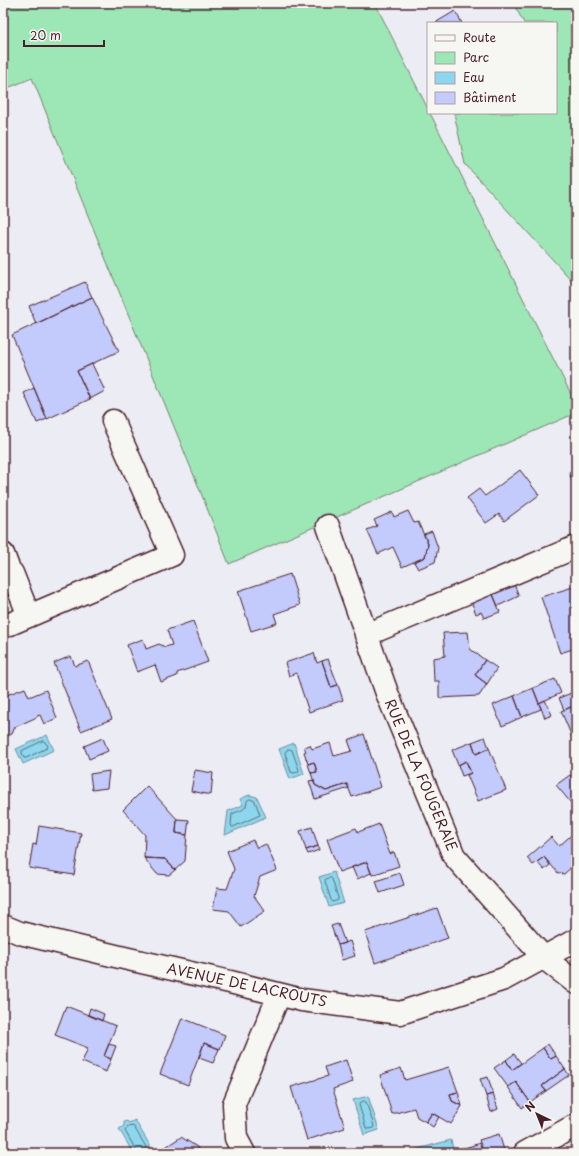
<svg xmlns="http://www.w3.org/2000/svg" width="579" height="1156" viewBox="0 0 579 1156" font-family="'Playpen Sans',sans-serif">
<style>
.green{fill:#9de6b5;stroke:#748270}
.water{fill:#8cd7ed;stroke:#728d9f}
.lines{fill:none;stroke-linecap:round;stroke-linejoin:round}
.shore{stroke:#646979;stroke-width:1}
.building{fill:#c3cafc;stroke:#4a1f2b}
.minor-casing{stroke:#4a1f2b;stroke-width:25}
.minor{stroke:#f6f6f2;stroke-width:22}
.labels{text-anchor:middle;stroke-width:3.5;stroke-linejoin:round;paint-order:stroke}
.street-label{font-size:14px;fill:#4a1f2b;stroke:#f6f6f2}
</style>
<rect width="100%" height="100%" fill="#ecedf4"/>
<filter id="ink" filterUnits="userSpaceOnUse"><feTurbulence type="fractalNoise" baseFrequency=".025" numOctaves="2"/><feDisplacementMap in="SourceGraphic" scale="8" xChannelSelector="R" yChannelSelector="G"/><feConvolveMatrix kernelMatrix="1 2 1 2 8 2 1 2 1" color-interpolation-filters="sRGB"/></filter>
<g filter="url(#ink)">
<path class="green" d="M3,3H375L428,109V113H430L576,404V413L229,564L199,488L32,78L3,90Z
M513,3H576V285L465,164L454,113H556V23H524Z"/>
<path class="water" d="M47,735L54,750L23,764L16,749Z
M294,743L304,774L290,779L279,749Z
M249,795L257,797L266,817L225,835L228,811L243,805L240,799Z
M334,872L344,903L329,907L319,877Z
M368,1096L379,1130L364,1135L353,1100Z
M135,1120L152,1149L146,1153H133L119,1129L124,1126V1122L127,1121L129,1123Z
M451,1140L454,1153H418L417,1149Z"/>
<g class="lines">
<path class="shore" d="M43,741L45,742L48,746L47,748L26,758H24L22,753V751Z
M290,749L292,750L299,770L298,772L294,773L291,772L285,753L286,751Z
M250,799L255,801L260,815L233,827H232L231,825L232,814C240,810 247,811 247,801Z
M331,878L332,879L338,898V900L333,902L331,900L325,881L326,879Z
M364,1101L366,1102L374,1126L373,1128L368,1129L366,1128L359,1105L360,1103Z
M137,1153L136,1150L125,1131L128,1127L133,1126L134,1127L146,1147L145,1153"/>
</g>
<path class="building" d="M455,11L462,23H435Z
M85,282L92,297L36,324L29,306Z
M92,297L119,351L77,371L90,399L47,419L12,335Z
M92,364L105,391L90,399L77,371Z
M34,388L47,419L37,423L24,393Z
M520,470L539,495L504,521L499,514L486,523L467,498L479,489L485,496Z
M576,470V489L569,473Z
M408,511L414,523L418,522L428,544L425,557L402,567L393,547L378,554L367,530L377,526L374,520L392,512L394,517Z
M432,531L438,548L435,562L418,569L414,562L425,557L428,544L424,534Z
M290,574L300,605L274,614L277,623L251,631L238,591Z
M513,582L519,596L498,606L492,592Z
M576,586V648L560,653L541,597Z
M492,592L500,612L484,618L481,612L476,614L471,601Z
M193,621L208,662L177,673V676L161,682L155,665L137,672L127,645L143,639L146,649L159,644L165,647L172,645L167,630Z
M468,632L470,649L485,660L475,675L487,684L479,696L439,698V681H434L433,658L445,656L443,633Z
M314,653L317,663L322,661L331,687L338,685L343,700L309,712L296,673L289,676L285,663Z
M71,656L75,666L88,661L112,719L81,731L54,663Z
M328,659L338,685L331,687L322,661Z
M485,660L497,668L487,684L475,675Z
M555,679L561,693L539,703L533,688Z
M25,688L29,697L46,690L57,718L44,724L40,715L37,716V717L15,727L12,734L3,738V700L4,696Z
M533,688L541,709L522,717L514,696Z
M576,691V705L564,710L559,698Z
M514,696L522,717L502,726L493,705Z
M545,700L552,715L545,718L539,703Z
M576,705V736L572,737L561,711Z
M364,734L381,787L352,797L347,784L326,791L315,785L311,773L317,772L314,762L308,764L304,752L306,751L304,747L310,745L312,749L330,743L334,756L352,751L348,740Z
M485,737L489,748L476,754L472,742Z
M103,738L108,751L89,759L84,746Z
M472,742L476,754L489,748L506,790L478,801L467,775L471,773L466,761L458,765L452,750Z
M466,761L471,773L462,776L458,765Z
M314,762L317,772L311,773L308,764Z
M195,770L213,773L211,795L191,791Z
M109,771L107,788L92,790L90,774Z
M570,775L576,783V799L571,803L556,785Z
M314,780L315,785L326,791L347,784L349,788L315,799L309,781Z
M147,786L177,819L176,833L187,835L185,861L175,870L165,859L144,858L145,835L123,810Z
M177,819L189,820L187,835L176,833Z
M379,824L390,854L394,852L399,866L372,875L367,862L339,872L327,839L356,828L358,832Z
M39,826L81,833L74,875L29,868L33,844L36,845Z
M312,827L318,846L306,850L300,831Z
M576,831V863L564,874L558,873L544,857L533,865L527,858L551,837L559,846Z
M253,840L257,848L266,844L277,870L260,877L254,896L265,911L241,927L229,911L213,909L217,888L227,889L234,869L227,851Z
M318,846L319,850L308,854L306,850Z
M544,857L550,865L544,870L537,862Z
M144,858L165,859L175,870L169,875L157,874Z
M367,862L371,873L357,879L352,867Z
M400,873L404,885L380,893L376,881Z
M437,908L448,938L375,963L365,932Z
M338,924L345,943L338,945L331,926Z
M350,941L355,956L342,960L338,945Z
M66,1006L116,1026L104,1056L111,1059L106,1072L82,1062L88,1048L55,1035Z
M90,1008L104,1014L102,1021L88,1015Z
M182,1018L225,1035L220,1049L204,1043L188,1085L160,1074Z
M204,1043L219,1049L213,1063L199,1058Z
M109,1044L116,1046L111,1059L104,1056Z
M548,1044L556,1056L551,1059L543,1048Z
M543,1048L551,1059L556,1056L565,1069L542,1086L546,1091L530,1102L516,1082L508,1087L494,1068L506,1060L512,1070Z
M514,1054L521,1063L512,1070L506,1060Z
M346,1060L353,1082L333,1089L345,1128L307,1140L291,1087L328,1076L325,1067Z
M449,1067L458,1092L450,1094L452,1101L462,1106L451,1124L432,1113L426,1122L417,1117L414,1108L392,1114L380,1075L401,1068L405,1080Z
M565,1069L569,1075L546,1091L542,1086Z
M488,1077L493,1094L486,1096L480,1079Z
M516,1082L530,1102L522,1108L508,1087Z
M458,1092L462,1106L452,1101L450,1094Z
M493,1094L498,1109L491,1112L486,1096Z
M432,1113L439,1117L433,1127L426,1122Z
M499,1134L504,1150L495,1153H483L479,1140Z
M181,1137L197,1147L200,1153H163L161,1150Z
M480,1143L483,1153H469L468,1147Z
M468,1147L469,1153H459L458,1149Z"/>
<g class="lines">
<defs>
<path id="minor" d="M328,526L387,693L454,856L544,958L576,983
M3,554L9,570L12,573L29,616
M3,627L172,555L113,421
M366,635L576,547
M3,926L20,933L124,958L230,982L302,1000L400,1013L504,979L576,940
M244,1153L236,1138L234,1104L279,995
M525,1153L576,1125"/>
</defs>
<use href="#minor" class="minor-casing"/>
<use href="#minor" class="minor"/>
</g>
</g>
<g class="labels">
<g class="street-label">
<text transform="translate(421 775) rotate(67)" y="5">RUE DE LA FOUGERAIE</text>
<text transform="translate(247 985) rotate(12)" y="5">AVENUE DE LACROUTS</text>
</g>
</g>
<rect width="579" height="1156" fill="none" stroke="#f6f6f2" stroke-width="16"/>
<rect x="8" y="8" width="563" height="1140" fill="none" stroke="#4a1f2b" stroke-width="1.5" filter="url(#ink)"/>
<rect x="427" y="22" width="130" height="92" fill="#f6f6f2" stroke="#b1a0a2"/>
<rect x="435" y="35" width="20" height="6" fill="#f6f6f2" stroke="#b1a0a2"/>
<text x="463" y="42" font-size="12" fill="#4a1f2b">Route</text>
<rect x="435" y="52" width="20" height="12" fill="#9de6b5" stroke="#b1a0a2"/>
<text x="463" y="62" font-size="12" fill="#4a1f2b">Parc</text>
<rect x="435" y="72" width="20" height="12" fill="#8cd7ed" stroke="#b1a0a2"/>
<text x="463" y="82" font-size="12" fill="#4a1f2b">Eau</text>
<rect x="435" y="92" width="20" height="12" fill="#c3cafc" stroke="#b1a0a2"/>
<text x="463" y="102" font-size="12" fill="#4a1f2b">Bâtiment</text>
<g transform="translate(537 1114) rotate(317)" stroke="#f6f6f2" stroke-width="3" paint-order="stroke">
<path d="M0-3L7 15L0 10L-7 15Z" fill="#4a1f2b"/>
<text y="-6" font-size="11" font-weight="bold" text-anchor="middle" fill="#4a1f2b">N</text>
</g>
<path d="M24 40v6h80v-6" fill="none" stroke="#4a1f2b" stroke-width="2"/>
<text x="30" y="40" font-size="12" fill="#4a1f2b" stroke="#f6f6f2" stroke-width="3" paint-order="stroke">20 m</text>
</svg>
